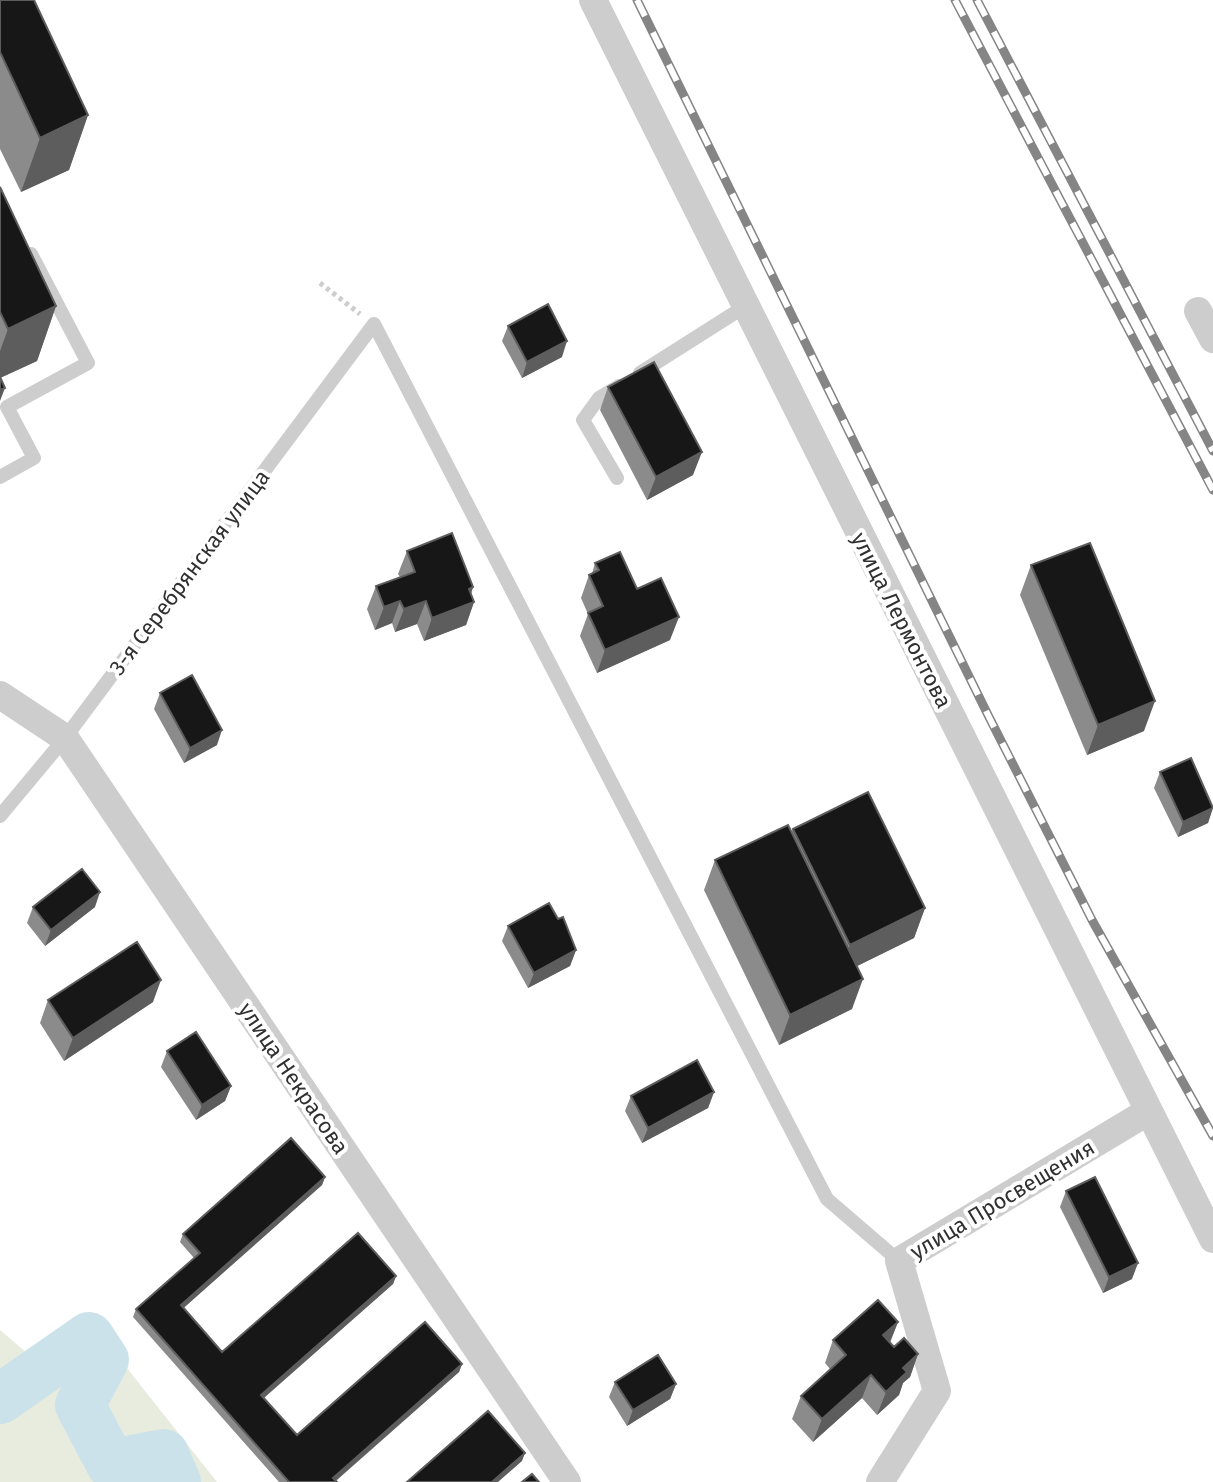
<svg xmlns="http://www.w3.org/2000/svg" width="1213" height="1482" viewBox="0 0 1213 1482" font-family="'Fira Sans',sans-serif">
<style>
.green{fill:#e7ecde}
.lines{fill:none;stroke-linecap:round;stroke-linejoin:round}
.river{stroke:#cce2eb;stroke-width:50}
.path{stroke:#cdcdcd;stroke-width:5;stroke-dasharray:4 4;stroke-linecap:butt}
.service{stroke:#cdcdcd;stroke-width:14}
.minor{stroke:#cdcdcd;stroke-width:28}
.rail-casing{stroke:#858585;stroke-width:9}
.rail{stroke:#fff;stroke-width:6;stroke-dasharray:18;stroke-linecap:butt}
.wall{fill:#8b8b8b}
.shaded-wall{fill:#5d5d5d}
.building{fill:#171717;stroke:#5d5d5d;stroke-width:2}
.labels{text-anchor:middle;stroke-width:8;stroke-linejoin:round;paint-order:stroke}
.street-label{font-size:22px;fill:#303030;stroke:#fff}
</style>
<rect width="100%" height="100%" fill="#fff"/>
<path class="green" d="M0,1330L27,1353L104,1339L217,1482H0Z"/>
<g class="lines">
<path class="river" d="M0,1399L89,1337L104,1360L80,1405L111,1464L164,1454L176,1482"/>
<path class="path" d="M320,283L360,314"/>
<path class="service" d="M640,373L744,307
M0,477L34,458L7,407L88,363L31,254
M617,478L583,420L599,398L619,386
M0,816L65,738L374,324L827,1199L899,1261"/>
<path class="minor" d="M593,0L1213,1239
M1198,311L1213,339
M0,695L65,738L567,1482
M880,1482L937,1391L899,1261L1149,1111"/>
<defs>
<path id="rail" d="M637,0L988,715L1092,920L1213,1136
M955,0L1213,490
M977,0L1213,451"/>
</defs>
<use href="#rail" class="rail-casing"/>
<use href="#rail" class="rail"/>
</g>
<path class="wall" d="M0,0L88,115L69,170L21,192L0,149Z
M0,187L56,306L37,361L0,378V401Z
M508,326L562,357L522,378L502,341Z
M608,387L693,475L647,500L600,410Z
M407,551L473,587L471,594L474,602L466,625L424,641L417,624L395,632L392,623L375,630L367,609L376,586L400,577L398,574Z
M595,563L637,589L670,640L597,673L580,636L588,614L581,598L589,575L592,574Z
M1031,565L1144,731L1087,755L1020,595Z
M160,693L217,745L184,763L154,709Z
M1160,772L1213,806L1208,823L1178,837L1154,788Z
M793,829L925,908L914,938L857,966L852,1009L779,1045L704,890L715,860L791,833Z
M33,907H95L45,946L27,923Z
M508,926L576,950L570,966L528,988L502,941Z
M48,1000L153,1002L64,1061L40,1023Z
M167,1051L231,1086L225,1101L196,1120L161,1067Z
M714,1092L708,1108L642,1143L625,1111L631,1096Z
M325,1177L322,1185L183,1308L222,1352L396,1276L393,1284L264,1398L297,1435L462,1364L459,1372L336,1481L337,1482H279L133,1317L136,1309L194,1258L180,1242L183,1234Z
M1066,1191L1132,1279L1103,1293L1060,1207Z
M898,1322L890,1343L894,1347L918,1354L910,1377L903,1383L899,1395L877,1415L862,1398L813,1442L792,1419L801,1396L830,1369L825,1363L833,1340Z
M615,1382L676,1384L670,1399L627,1426L609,1397Z"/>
<path class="shaded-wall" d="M88,115L69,170L21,192L40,138Z
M56,306L37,361L0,378V351L8,329Z
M567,341L562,357L522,378L527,362Z
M5,388L0,401V390Z
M702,452L693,475L647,500L656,477Z
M473,587L467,605L474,602L466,625L424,641L432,618L469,589Z
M400,601L392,623L375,630L384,607Z
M426,601L417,624L395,632L404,609Z
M679,617L670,640L597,673L605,650Z
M1155,701L1144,731L1087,755L1098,725Z
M222,730L217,745L184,763L190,748Z
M1213,808L1208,823L1178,837L1183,822Z
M100,892L95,907L45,946L51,930Z
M925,908L914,938L839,975L850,945Z
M576,950L570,966L528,988L534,973Z
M863,979L852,1009L779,1045L790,1015Z
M161,980L153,1002L64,1061L73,1038Z
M231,1086L225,1101L196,1120L202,1105Z
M714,1092L708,1108L642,1143L648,1128Z
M325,1177L322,1185L178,1313L181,1305Z
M1138,1263L1132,1279L1103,1293L1109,1277Z
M396,1276L393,1284L259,1402L261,1395Z
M898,1322L889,1344L883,1335Z
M918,1354L910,1377L903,1383L899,1395L877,1415L886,1392L903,1368Z
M462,1364L459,1372L334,1482L333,1478Z
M871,1375L862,1398L813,1442L822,1419Z
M676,1384L670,1399L627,1426L633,1410Z
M525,1453L522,1461L498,1482H492Z"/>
<path class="building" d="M0,0H34L88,115L40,138L0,52Z
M0,187L56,306L8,329L0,312Z
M548,304L567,341L527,362L508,326Z
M654,362L702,452L656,477L608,387Z
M0,377L5,388L0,390Z
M452,533L473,587L469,589L474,602L432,618L426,601L404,609L400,601L384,607L376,586L415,572L407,551Z
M1090,543L1155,701L1098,725L1031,565Z
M620,552L637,589L661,578L679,617L605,650L588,613L603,606L589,575L599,570L595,563Z
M192,675L222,730L190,748L160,693Z
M1191,758L1213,808L1183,822L1160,772Z
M868,792L925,908L850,945L793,829Z
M788,825L863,979L790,1015L715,860Z
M82,869L100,892L51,930L33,907Z
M549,903L558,919L563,917L576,950L534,973L508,926Z
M137,942L161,980L73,1038L48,1000Z
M196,1032L231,1086L202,1105L167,1051Z
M697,1060L714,1092L648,1128L631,1096Z
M291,1138L325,1177L181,1305L222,1352L358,1233L396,1276L261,1395L297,1435L425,1322L462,1364L333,1478L337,1482H289L136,1309L200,1253L183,1234Z
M1095,1177L1138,1263L1109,1277L1066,1191Z
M878,1300L898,1322L883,1335L894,1347L904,1338L918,1354L903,1368L907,1372L886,1392L871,1375L822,1419L801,1396L846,1355L833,1340Z
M658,1355L676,1384L633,1410L615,1382Z
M488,1411L525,1453L492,1482H407Z
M532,1474L539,1482H522Z"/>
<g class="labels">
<g class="street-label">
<text transform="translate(189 572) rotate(-53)" y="8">3-я Серебрянская улица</text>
<text transform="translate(902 620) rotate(63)" y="8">улица Лермонтова</text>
<text transform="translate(294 1078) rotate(56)" y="8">улица Некрасова</text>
<text transform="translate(1002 1199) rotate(-31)" y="8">улица Просвещения</text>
</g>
</g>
</svg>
